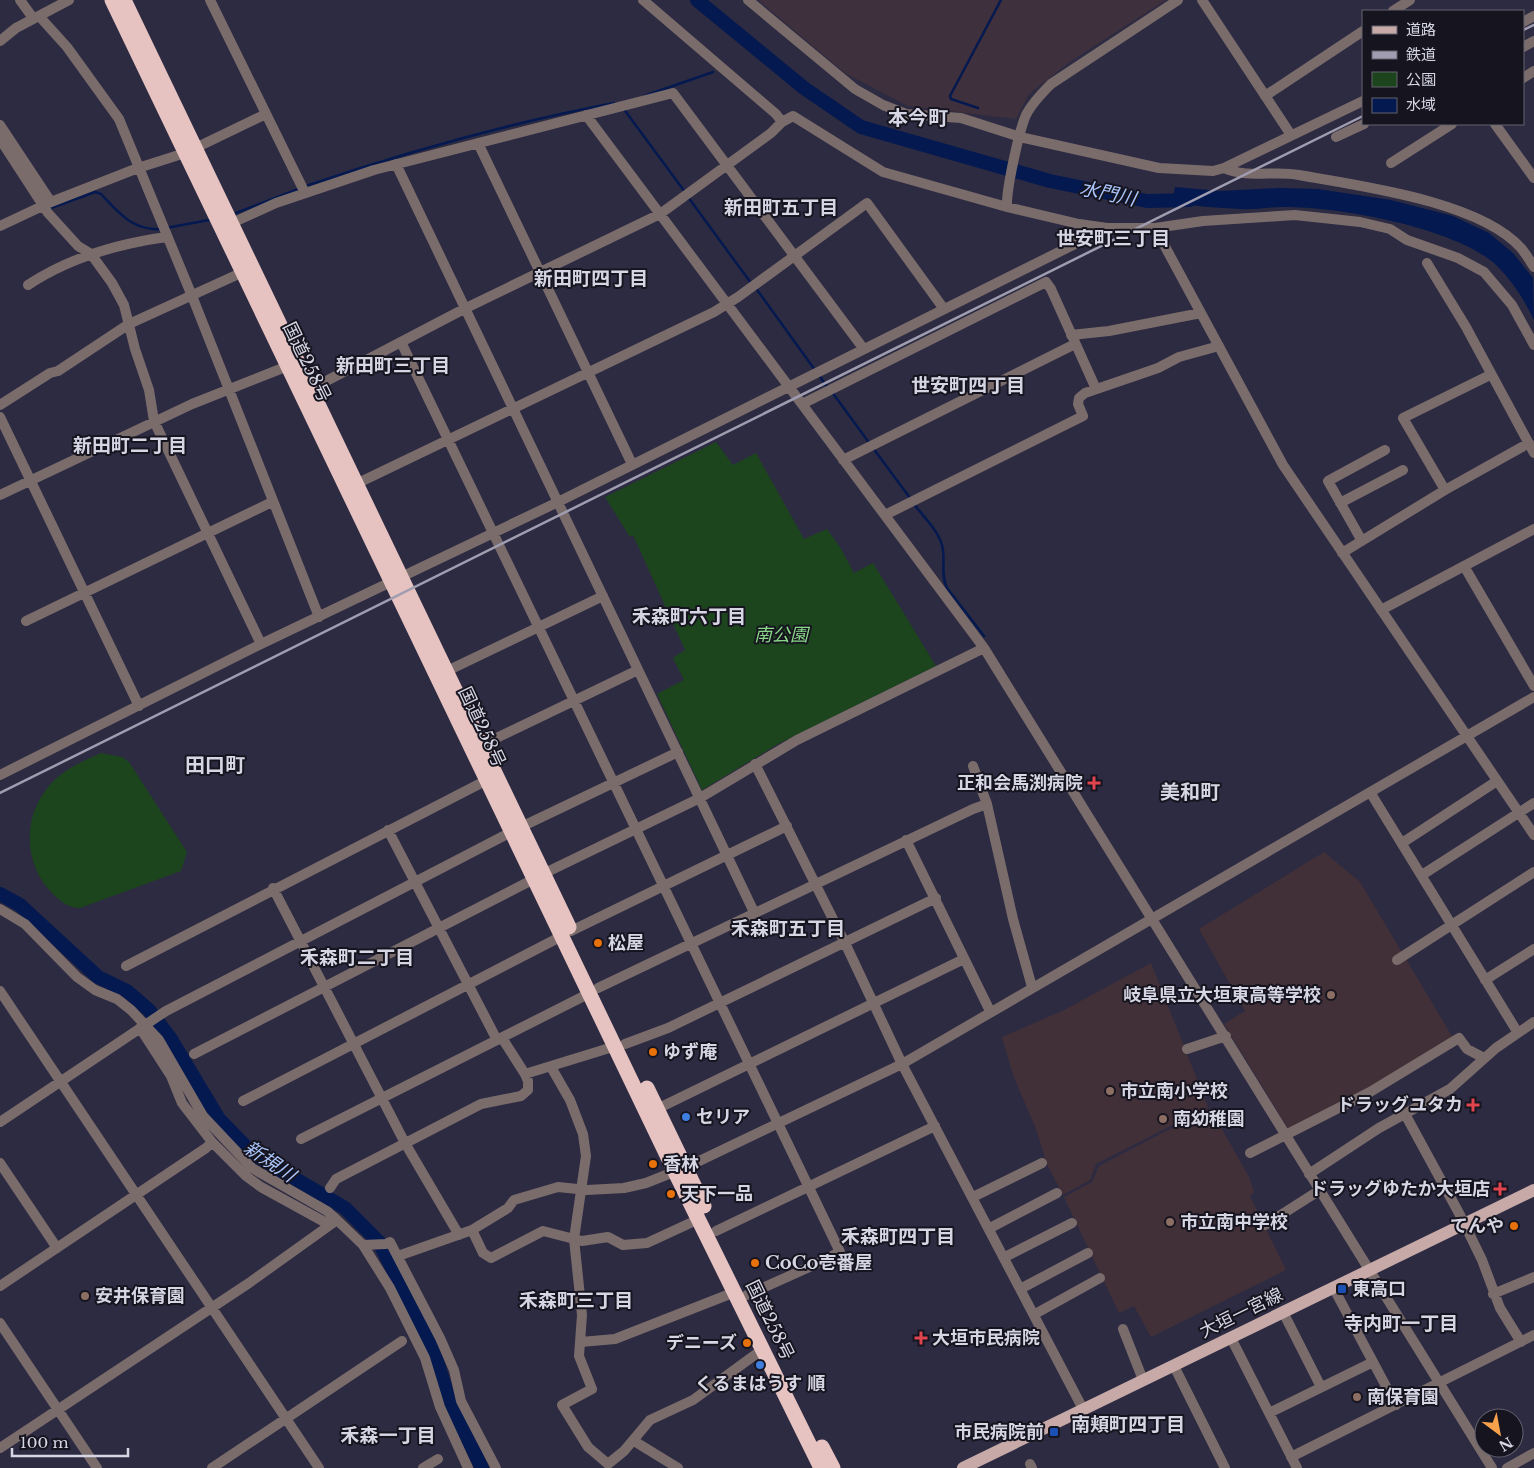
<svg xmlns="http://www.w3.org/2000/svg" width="1534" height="1468" viewBox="0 0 1534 1468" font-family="'Libre Baskerville','Noto Sans JP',serif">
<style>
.industrial{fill:#3f303d}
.education{fill:#423038}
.green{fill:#1c451d}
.water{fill:#04194f}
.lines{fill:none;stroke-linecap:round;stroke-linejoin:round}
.stream{stroke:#04194f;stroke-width:2.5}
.river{stroke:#04194f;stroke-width:14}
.minor{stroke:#7b6c6c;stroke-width:10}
.major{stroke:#c7aaa8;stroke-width:12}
.highway{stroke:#e6c2c0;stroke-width:15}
.rail{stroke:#9f9daf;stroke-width:2.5}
.health-dot{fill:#e0444e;stroke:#16151f;stroke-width:2}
.food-dot{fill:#e8710a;stroke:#16151f;stroke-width:2}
.education-dot{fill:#8d6e63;stroke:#16151f;stroke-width:2}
.shop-dot{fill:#3f7fe0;stroke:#16151f;stroke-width:2}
.transit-dot{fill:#1a4fb4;stroke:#16151f;stroke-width:2}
.labels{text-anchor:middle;stroke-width:4;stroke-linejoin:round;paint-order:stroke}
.street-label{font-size:18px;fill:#d6d5e4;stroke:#16151f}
.park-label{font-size:18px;font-style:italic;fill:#89d788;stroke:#16151f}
.poi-label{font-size:18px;font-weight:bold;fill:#d6d5e4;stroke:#16151f;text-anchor:start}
.water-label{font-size:19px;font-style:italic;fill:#a9c3f8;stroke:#16151f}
.neighbourhood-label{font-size:19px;font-weight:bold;fill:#d6d5e4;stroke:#16151f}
.quarter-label{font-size:20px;font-weight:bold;fill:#d6d5e4;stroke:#16151f}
</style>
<rect width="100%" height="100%" fill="#2d2b42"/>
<path class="industrial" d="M758,0H1166L1071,61L1029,94L1016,119L908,106L845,73Z"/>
<path class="education" d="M1324,852L1360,882L1453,1038L1367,1090L1289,1130L1224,1024L1245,1011L1199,929Z
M1151,963L1208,1107L1096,1164L1090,1180L1063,1195L1047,1164L1036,1129L1013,1075L1002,1037L1064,1010Z
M1210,1108L1249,1177L1254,1192L1250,1196L1286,1270L1151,1337L1134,1306L1119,1313L1064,1197L1092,1182L1099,1166Z"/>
<path class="green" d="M716,442L733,465L756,453L804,539L827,529L840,547L854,573L873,563L936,666L778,744L702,790L657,694L684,680L673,658L685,650L633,535L630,537L605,497Z
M101,753L122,757L129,762L187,852L181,871L80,908C70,908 61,902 54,895C26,869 22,825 43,794C57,772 79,763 101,753Z"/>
<path class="water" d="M1175,187L1220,191L1279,188L1318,189L1391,200L1453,216L1489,233L1513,253L1533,278L1534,320C1525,301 1513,282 1498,267C1460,228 1336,206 1282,207C1268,207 1254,210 1240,209C1217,208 1194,206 1172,203Z"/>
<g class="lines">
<path class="stream" d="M644,96L713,72
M623,108L685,192
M978,108L951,99L950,96L1001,0
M306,186C406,152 510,123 614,103
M688,197L751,283
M49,205L51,208L95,192L101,194C119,213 133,231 161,229
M236,213L301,188
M166,228L209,220
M755,287L815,370
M818,374L828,388
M832,392L870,444
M873,448L910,498
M913,503C922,515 938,530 942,545C946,560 940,574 947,588L984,636"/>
<path class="river" d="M697,0L804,88L861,127L1050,181L1147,201L1190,200
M0,894L20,905L98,977L127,991L149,1010L171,1039L219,1119L253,1154L345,1208L379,1242L434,1352L451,1405L482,1468"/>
<path class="minor" d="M20,0L33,18
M210,0L305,193
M643,0L776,114L782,122
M748,0L855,89L883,105L906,114L961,118L1020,137L1159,168L1213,171L1224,168L1363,101
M1202,0L1291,135
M1393,11L1410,0
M39,16L67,47L119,119L192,296L319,617
M1523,22L1534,16
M0,41L16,28L69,0
M1523,47L1534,41
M1523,78L1534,71
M1265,96L1363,31
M586,115L984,648L1492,1468
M1495,124L1534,178
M0,125L51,202
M1336,137L1364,124
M0,139L48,213L78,246L91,254L112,283L124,305L135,349L149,390L154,421L261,644
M478,143L632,464
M1391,163L1452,124
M396,164L754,912
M1224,168C1248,179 1274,170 1299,175C1360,186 1479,201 1521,248C1526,254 1530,261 1534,267
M1007,207C1006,190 1019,131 1026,115C1032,103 1042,93 1051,84L1178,0
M232,223L276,203L374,170L673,93L863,348
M0,226L51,202L138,168L185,153L266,114
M1155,228L1283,465L1534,835
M1427,263L1466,327L1534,453
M28,285C70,257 117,244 166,237
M1071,335L1109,331L1201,313
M401,342L840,1252L820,1262
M311,389L464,309L660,214L771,133L782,122L793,116L883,172L1007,207L1079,224L1107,228H1155L1203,221L1295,215L1360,222L1390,229L1407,240L1458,258L1484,272L1512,305L1534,345
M802,404L1046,282L1051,289L1096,389
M0,405L50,373L58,371L129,324L243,272
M0,417L139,706
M843,460L1075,344
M356,484L714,312L738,297L867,203L944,309
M1445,490L1403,418L1490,375
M0,495L192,404L293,364
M1340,503L1403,470
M885,515L1083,416L1078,404L1079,398L1085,393L1158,368L1179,357L1219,346
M1362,541L1328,481L1385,450
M1342,553L1445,490L1529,443
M1464,566L1534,686
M1381,610L1534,529
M26,621L272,502
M447,671L603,596
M482,745L638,670
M755,764L845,943L902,1064L1083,1409
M973,766L987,804L1013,919L1032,987
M0,775L261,644L558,502L1075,244L1082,232L1079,224
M1370,792L1518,1033
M388,830L497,1040
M906,840L990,1011
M1402,843L1497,781
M545,873L700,798L797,740L984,648
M1422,875L1534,803
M273,888L405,1143L459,1235
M0,909L25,924L77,977L95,990L117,999L131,1010L159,1040L203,1116L252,1168L327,1211L337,1220
M571,931L787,826
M1397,960L1534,872
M126,966L487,780
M1485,980L1534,949
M598,988L973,809L987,804
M0,991L319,1468
M140,1028L171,1076L182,1103L212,1142L246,1176L261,1187L330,1225
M502,1038L525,1074L616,1046
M625,1044L668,1028L936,898
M1187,1049L1226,1036
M194,1054L534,879
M551,1067L570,1100L583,1134L586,1156L574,1239L582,1315L579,1356L592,1389L562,1405L588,1447L608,1464L624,1451L650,1420L693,1400L763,1349
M243,1101L562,936
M657,1109L964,959
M1405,1114L1460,1215L1482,1260L1500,1308L1521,1342
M0,1122L166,1011L521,827L678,752
M301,1139L590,993
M1250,1153L1370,1092L1459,1038L1467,1049L1484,1058
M0,1163L57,1248
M1309,1174L1379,1128L1450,1089L1496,1048L1534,1022
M330,1188L336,1179L481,1104L521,1096L528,1090V1081L525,1074
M973,1197L1042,1163
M1265,1225L1320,1190
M990,1228L1057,1193
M472,1230L483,1253L491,1258L543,1231L582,1241L608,1237L623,1245L647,1243L699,1219
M716,1231L935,1126
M363,1245L386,1244L390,1242L440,1338L454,1370L461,1401L496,1468
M398,1256L472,1230L508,1208L514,1200L558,1187L587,1190L624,1188L646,1183L691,1165L902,1064L1534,697
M1005,1257L1072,1223
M0,1286L206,1148L212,1142
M1333,1287L1396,1405
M1022,1288L1088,1253
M1493,1294L1534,1277
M747,1295L816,1264
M1283,1312L1321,1387
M1035,1314L1100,1278
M0,1323L97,1468
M1123,1329L1143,1380
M1231,1338L1297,1468
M581,1342L615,1339L735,1292
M1174,1366L1225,1468
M1269,1413L1373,1362
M634,1441L678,1468
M0,1448L249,1283L337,1220L363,1245L390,1288L425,1358L440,1407L468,1468
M1291,1457L1534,1335
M1030,1464L1032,1468
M212,1468L402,1341
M423,1468L438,1459
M1507,1468L1534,1453"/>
<path class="major" d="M963,1468L1534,1190"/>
<path class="highway" d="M112,0L675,1172L821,1468
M124,0L569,927
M647,1088L704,1206
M822,1447L833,1468"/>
<path class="rail" d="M1523,30L1534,25
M0,793L1363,116"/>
</g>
<g class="health-dot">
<path d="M1091.5 775.5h5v5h5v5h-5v5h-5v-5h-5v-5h5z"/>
<path d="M1470.5 1097.5h5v5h5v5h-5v5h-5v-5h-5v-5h5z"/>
<path d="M1497.5 1181.5h5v5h5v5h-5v5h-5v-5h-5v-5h5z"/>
<path d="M918.5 1330.5h5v5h5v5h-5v5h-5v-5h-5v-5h5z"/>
</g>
<g class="food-dot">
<circle cx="598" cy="943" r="5"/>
<circle cx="653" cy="1052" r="5"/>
<circle cx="653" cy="1164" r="5"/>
<circle cx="671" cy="1194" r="5"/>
<circle cx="1514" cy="1226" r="5"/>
<circle cx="755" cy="1263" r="5"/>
<circle cx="747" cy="1343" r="5"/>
</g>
<g class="education-dot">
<circle cx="1331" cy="995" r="5"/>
<circle cx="1110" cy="1091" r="5"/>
<circle cx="1163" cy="1119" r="5"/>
<circle cx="1170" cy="1222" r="5"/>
<circle cx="85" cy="1296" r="5"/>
<circle cx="1357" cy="1397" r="5"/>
</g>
<g class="shop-dot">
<circle cx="686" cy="1117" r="5"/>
<circle cx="760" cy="1365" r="5"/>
</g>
<g class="transit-dot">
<rect x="1337" y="1284" width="10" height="10" rx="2.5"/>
<rect x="1049" y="1427" width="10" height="10" rx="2.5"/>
</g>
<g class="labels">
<g class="street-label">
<text transform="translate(307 362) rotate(64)" y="6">国道258号</text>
<text transform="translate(482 727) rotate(65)" y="6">国道258号</text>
<text transform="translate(1241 1313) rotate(-26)" y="6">大垣一宮線</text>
<text transform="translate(770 1320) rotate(64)" y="6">国道258号</text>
</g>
<g class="park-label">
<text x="781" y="641">南公園</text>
</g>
<g class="poi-label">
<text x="1083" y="789" text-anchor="end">正和会馬渕病院</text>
<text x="608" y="949">松屋</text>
<text x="1321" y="1001" text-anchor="end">岐阜県立大垣東高等学校</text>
<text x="663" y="1058">ゆず庵</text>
<text x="1120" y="1097">市立南小学校</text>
<text x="1463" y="1111" text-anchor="end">ドラッグユタカ</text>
<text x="696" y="1123">セリア</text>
<text x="1173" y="1125">南幼稚園</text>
<text x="663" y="1170">香林</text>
<text x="1490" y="1195" text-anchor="end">ドラッグゆたか大垣店</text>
<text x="681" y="1200">天下一品</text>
<text x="1180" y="1228">市立南中学校</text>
<text x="1504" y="1232" text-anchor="end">てんや</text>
<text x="765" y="1269">CoCo壱番屋</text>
<text x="1352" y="1295">東高口</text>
<text x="95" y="1302">安井保育園</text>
<text x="932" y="1344">大垣市民病院</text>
<text x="737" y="1349" text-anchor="end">デニーズ</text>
<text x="760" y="1390" text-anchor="middle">くるまはうす 順</text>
<text x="1367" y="1403">南保育園</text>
<text x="1044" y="1438" text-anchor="end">市民病院前</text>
</g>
<g class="water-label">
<text transform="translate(1108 193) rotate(12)" y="7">水門川</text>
<text transform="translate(270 1161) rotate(34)" y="7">新規川</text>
</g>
<g class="neighbourhood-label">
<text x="781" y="214">新田町五丁目</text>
<text x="1113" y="245">世安町三丁目</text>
<text x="591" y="285">新田町四丁目</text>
<text x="393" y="372">新田町三丁目</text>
<text x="968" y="392">世安町四丁目</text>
<text x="130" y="452">新田町二丁目</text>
<text x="689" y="623">禾森町六丁目</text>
<text x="788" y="935">禾森町五丁目</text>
<text x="357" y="964">禾森町二丁目</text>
<text x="898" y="1243">禾森町四丁目</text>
<text x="576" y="1307">禾森町三丁目</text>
<text x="1401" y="1330">寺内町一丁目</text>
<text x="1128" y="1431">南頬町四丁目</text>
<text x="388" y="1442">禾森一丁目</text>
</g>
<g class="quarter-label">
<text x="918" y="125">本今町</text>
<text x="215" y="772">田口町</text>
<text x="1190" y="799">美和町</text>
</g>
</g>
<rect x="1362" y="10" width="162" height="115" fill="#16151f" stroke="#63626e"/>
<rect x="1372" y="26" width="25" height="8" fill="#c7aaa8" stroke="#63626e"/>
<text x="1406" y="35" font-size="15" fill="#d6d5e4">道路</text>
<rect x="1372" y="51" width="25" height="8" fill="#9f9daf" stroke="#63626e"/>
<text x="1406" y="60" font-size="15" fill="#d6d5e4">鉄道</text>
<rect x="1372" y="72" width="25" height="15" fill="#1c451d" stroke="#63626e"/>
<text x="1406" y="85" font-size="15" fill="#d6d5e4">公園</text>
<rect x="1372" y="98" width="25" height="15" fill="#04194f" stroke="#63626e"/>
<text x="1406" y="110" font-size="15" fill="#d6d5e4">水域</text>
<g transform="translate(1499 1433) rotate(148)"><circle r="24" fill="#16151f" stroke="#63626e"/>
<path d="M0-4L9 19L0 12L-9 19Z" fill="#f7a14a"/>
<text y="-8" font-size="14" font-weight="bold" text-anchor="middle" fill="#d6d5e4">N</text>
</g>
<path d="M12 1448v8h116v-8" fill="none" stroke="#d6d5e4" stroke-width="2.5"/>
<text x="20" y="1448" font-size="15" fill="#d6d5e4" stroke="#16151f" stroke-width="4" paint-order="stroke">100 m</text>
</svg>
